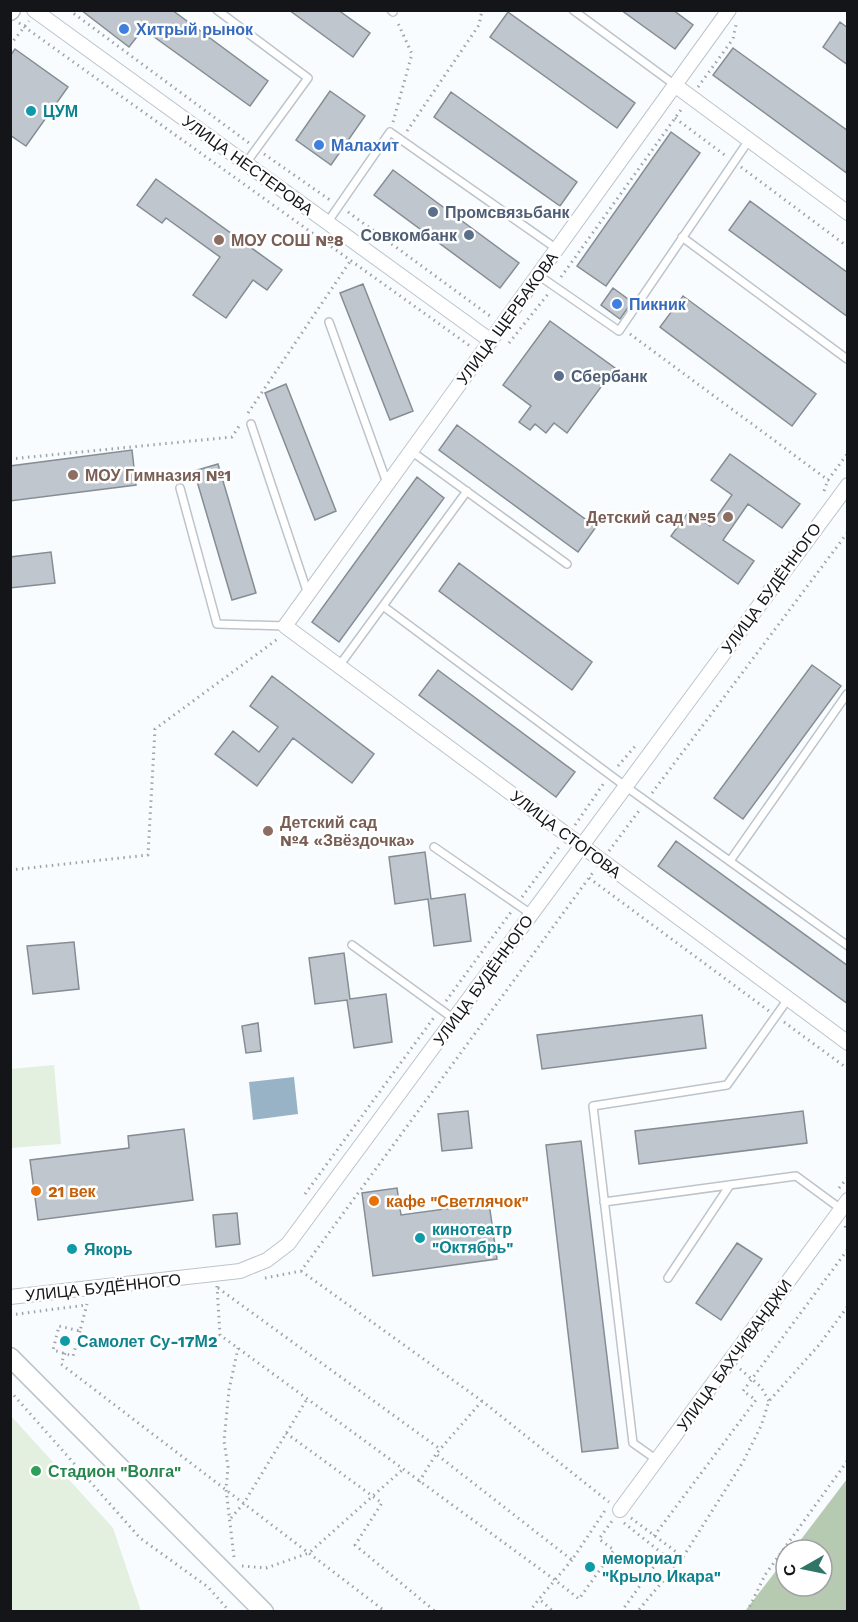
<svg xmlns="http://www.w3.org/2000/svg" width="858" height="1622" viewBox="0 0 858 1622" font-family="'Work Sans',sans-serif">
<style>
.green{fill:#e3efdf}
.forest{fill:#b6cab1}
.water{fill:#97b3c5}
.building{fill:#bfc6ce;stroke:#858d94;stroke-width:1.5}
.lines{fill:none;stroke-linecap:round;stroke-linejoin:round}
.service-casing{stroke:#bcc4cb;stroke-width:10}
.minor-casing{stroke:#bcc4cb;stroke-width:16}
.tertiary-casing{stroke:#bcc4cb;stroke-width:21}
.path{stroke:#a0a3a6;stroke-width:3;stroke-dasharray:1.5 4.5;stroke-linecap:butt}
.service{stroke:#fff;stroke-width:7}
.minor{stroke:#fff;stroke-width:14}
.tertiary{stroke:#fff;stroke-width:18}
.shop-dot{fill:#3f7fe0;stroke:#fff;stroke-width:2}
.culture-dot{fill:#0f9aa8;stroke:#fff;stroke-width:2}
.service-dot{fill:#5c6f8a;stroke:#fff;stroke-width:2}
.education-dot{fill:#8d6e63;stroke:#fff;stroke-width:2}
.food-dot{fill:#e8710a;stroke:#fff;stroke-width:2}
.leisure-dot{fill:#2e9e5b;stroke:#fff;stroke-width:2}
.labels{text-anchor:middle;stroke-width:5;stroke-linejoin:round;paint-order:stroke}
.shop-label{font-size:16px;font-weight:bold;fill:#366cbe;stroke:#fff;text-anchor:start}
.culture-label{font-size:16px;font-weight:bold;fill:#0d838f;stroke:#fff;text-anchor:start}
.street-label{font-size:16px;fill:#131518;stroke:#fff}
.service-label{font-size:16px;font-weight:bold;fill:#4e5e75;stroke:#fff;text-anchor:start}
.education-label{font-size:16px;font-weight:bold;fill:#785e54;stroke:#fff;text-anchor:start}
.food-label{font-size:16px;font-weight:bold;fill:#c56008;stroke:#fff;text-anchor:start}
.leisure-label{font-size:16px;font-weight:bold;fill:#27864d;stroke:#fff;text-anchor:start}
</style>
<rect width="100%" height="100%" fill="#f8fcff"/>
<path class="green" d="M54,1065L61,1144L11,1148V1069Z
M10,1415L113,1528L141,1611H11Z"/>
<path class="forest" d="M847,1479V1611H745L786,1558V1586H822V1550H793Z"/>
<path class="water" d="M294,1077L298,1114L253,1120L249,1082Z"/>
<path class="building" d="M81,10H172L268,81L250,106L143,29L129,47Z
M289,10H338L370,33L353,57Z
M621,10H673L693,25L675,49Z
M508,12L635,103L617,128L490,37Z
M840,22L848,28V65L823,47Z
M733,48L848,131V174L713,75Z
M15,49L68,87L26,146L10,135V56Z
M330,91L365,116L331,165L296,140Z
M451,92L577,182L560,206L434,117Z
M671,132L700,153L606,286L577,266Z
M393,170L519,263L500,288L374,195Z
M156,179L282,270L267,290L253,280L226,318L193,295L220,257L166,218L162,223L137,205Z
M750,201L848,273V317L729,230Z
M363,284L413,411L390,420L340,293Z
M613,288L632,302L620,319L601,305Z
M683,296L816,394L792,426L660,327Z
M550,321L615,368L567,433L554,423L546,433L535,424L530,430L519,422L531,406L503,385Z
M286,384L336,511L315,520L265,393Z
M457,425L596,527L578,552L439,450Z
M132,450L136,485L10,501V466Z
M730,454L800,504L782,528L748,504L723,540L754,561L738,584L671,536L689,511L710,526L732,495L711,480Z
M218,464L256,593L232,600L194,471Z
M417,477L444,498L339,642L312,622Z
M51,552L55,583L10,588V557Z
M459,563L592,662L572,690L439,591Z
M812,665L841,686L743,819L714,798Z
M438,670L575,772L556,797L419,695Z
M272,676L374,754L352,783L293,738L257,786L215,754L233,731L259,752L278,727L250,706Z
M676,841L848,966V1004L658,866Z
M425,852L431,899L465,894L471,941L434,946L428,899L395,904L389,857Z
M74,942L79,989L33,994L27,946Z
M344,953L350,999L386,994L392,1042L354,1048L347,1000L315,1004L309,958Z
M702,1015L706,1048L542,1069L537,1035Z
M258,1023L261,1051L246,1053L242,1026Z
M468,1111L472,1148L442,1151L438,1114Z
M803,1111L807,1143L639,1164L635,1131Z
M184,1129L193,1200L38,1220L30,1160L129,1148L128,1136Z
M581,1141L618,1448L582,1452L546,1145Z
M397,1188L401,1215L489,1203L497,1259L373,1276L362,1193Z
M237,1213L240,1244L216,1247L213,1215Z
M737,1243L762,1259L721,1320L696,1303Z"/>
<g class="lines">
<defs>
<path id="service" d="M217,10L308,78L246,163
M391,10L393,12
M573,10L675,85
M327,223L390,132L557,249
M682,237L847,359
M538,275L619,331L749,140
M329,322L387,483
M251,424L308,594
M411,451L567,564
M180,488L217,624L285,626
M383,606L625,786L848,946
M339,666L467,491
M434,847L531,914
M730,861L847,694
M352,945L454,1019
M604,1202L796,1176L841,1209
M668,1278L730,1185
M657,1460L633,1443L593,1106L727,1085L788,999"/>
<path id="minor" d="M34,10L491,341
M729,10L285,626L848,1043
M676,86L848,213
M10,1297L240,1271L267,1260L288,1244L848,485
M620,1510L848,1200"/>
<path id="tertiary" d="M10,11L11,10
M10,1357L264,1612"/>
</defs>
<use href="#service" class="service-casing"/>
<use href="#minor" class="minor-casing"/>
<use href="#tertiary" class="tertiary-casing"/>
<path class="path" d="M69,10L249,143
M19,23L470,346
M10,45L29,21
M698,87L733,39L736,25
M675,118L726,156
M393,122L412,54L397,21
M407,131L479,25L482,10
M264,154L330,200
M741,167L848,247
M348,212L490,316
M561,277L683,107
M630,334L828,480L848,453
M509,343L548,294
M248,413L351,260
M10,459L232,437L241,423
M824,491L828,480
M618,766L637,744
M652,793L848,532
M575,825L604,783
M609,851L641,808
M10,870L148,855L155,729L279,638
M589,878L769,1011
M522,897L559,847
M446,1001L511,912
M784,1022L848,1069
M839,1188L848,1177
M305,1194L435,1016
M845,1226L848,1233
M301,1271L482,1401L609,1502
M265,1278L301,1271L594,871
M217,1286L220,1335L555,1580L539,1599L554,1612
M218,1288L440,1449
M10,1315L86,1305
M80,1331L73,1356L53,1350L59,1326L80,1331L87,1304
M65,1353L61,1364L386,1612
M740,1369L761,1387L769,1401
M10,1391L140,1538L208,1587L230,1612
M482,1401L436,1454L572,1560L606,1509
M286,1433L382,1503L355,1545L436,1612
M419,1482L436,1454
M231,1518L244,1503L307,1399
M631,1518L683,1557L637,1612
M654,1536L756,1400L743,1391L848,1249
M234,1557L226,1489L228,1467L224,1441L229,1390L238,1348
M683,1557L743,1462L761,1426L769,1401L819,1345L848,1306
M572,1560L555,1580L579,1599L614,1550L599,1539L612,1521
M242,1566L266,1568L309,1553L402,1470
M529,1612L539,1599
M621,1612L663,1554L624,1523
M747,1612L765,1575L848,1460"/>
<use href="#service" class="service"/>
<use href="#minor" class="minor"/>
<use href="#tertiary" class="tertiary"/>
</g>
<g class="shop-dot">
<circle cx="124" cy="29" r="6"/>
<circle cx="319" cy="145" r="6"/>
<circle cx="617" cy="304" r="6"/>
</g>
<g class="culture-dot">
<circle cx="31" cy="111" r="6"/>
<circle cx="420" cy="1238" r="6"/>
<circle cx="72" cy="1249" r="6"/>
<circle cx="65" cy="1341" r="6"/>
<circle cx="590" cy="1567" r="6"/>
</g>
<g class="service-dot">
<circle cx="433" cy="212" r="6"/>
<circle cx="469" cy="235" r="6"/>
<circle cx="559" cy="376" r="6"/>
</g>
<g class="education-dot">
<circle cx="219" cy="240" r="6"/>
<circle cx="73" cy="475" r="6"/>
<circle cx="728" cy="517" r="6"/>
<circle cx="268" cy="831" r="6"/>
</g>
<g class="food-dot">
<circle cx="36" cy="1191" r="6"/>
<circle cx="374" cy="1201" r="6"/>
</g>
<circle class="leisure-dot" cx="36" cy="1471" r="6"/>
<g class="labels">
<g class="shop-label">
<text x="136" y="35">Хитрый рынок</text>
<text x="331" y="151">Малахит</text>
<text x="629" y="310">Пикник</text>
</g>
<g class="culture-label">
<text x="43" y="117">ЦУМ</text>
<text x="432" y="1235">кинотеатр<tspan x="432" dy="18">"Октябрь"</tspan></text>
<text x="84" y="1255">Якорь</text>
<text x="77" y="1347">Самолет Су-17М2</text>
<text x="602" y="1564">мемориал<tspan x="602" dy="18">"Крыло Икара"</tspan></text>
</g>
<g class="street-label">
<text transform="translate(248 165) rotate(36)" y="6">УЛИЦА НЕСТЕРОВА</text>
<text transform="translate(507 318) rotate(-54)" y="6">УЛИЦА ЩЕРБАКОВА</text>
<text transform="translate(771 588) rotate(-54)" y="6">УЛИЦА БУДЁННОГО</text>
<text transform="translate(566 834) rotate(37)" y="6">УЛИЦА СТОГОВА</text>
<text transform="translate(483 980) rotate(-54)" y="6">УЛИЦА БУДЁННОГО</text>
<text transform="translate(103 1287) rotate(-6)" y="6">УЛИЦА БУДЁННОГО</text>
<text transform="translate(734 1355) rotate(-54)" y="6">УЛИЦА БАХЧИВАНДЖИ</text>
</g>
<g class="service-label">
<text x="445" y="218">Промсвязьбанк</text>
<text x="457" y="241" text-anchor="end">Совкомбанк</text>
<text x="571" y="382">Сбербанк</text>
</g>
<g class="education-label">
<text x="231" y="246">МОУ СОШ №8</text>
<text x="85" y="481">МОУ Гимназия №1</text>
<text x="716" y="523" text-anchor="end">Детский сад №5</text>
<text x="280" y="828">Детский сад<tspan x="280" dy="18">№4 «Звёздочка»</tspan></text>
</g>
<g class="food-label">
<text x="48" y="1197">21 век</text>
<text x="386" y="1207">кафе "Светлячок"</text>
</g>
<g class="leisure-label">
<text x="48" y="1477">Стадион "Волга"</text>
</g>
</g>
<rect width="858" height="1622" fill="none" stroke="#131518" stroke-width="24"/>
<g transform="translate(804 1568) rotate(261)"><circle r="28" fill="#ffffff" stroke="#a1a1a3" stroke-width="1.5"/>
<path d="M0-4.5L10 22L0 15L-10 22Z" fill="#317567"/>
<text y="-9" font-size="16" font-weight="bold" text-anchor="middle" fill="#131518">С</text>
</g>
</svg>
